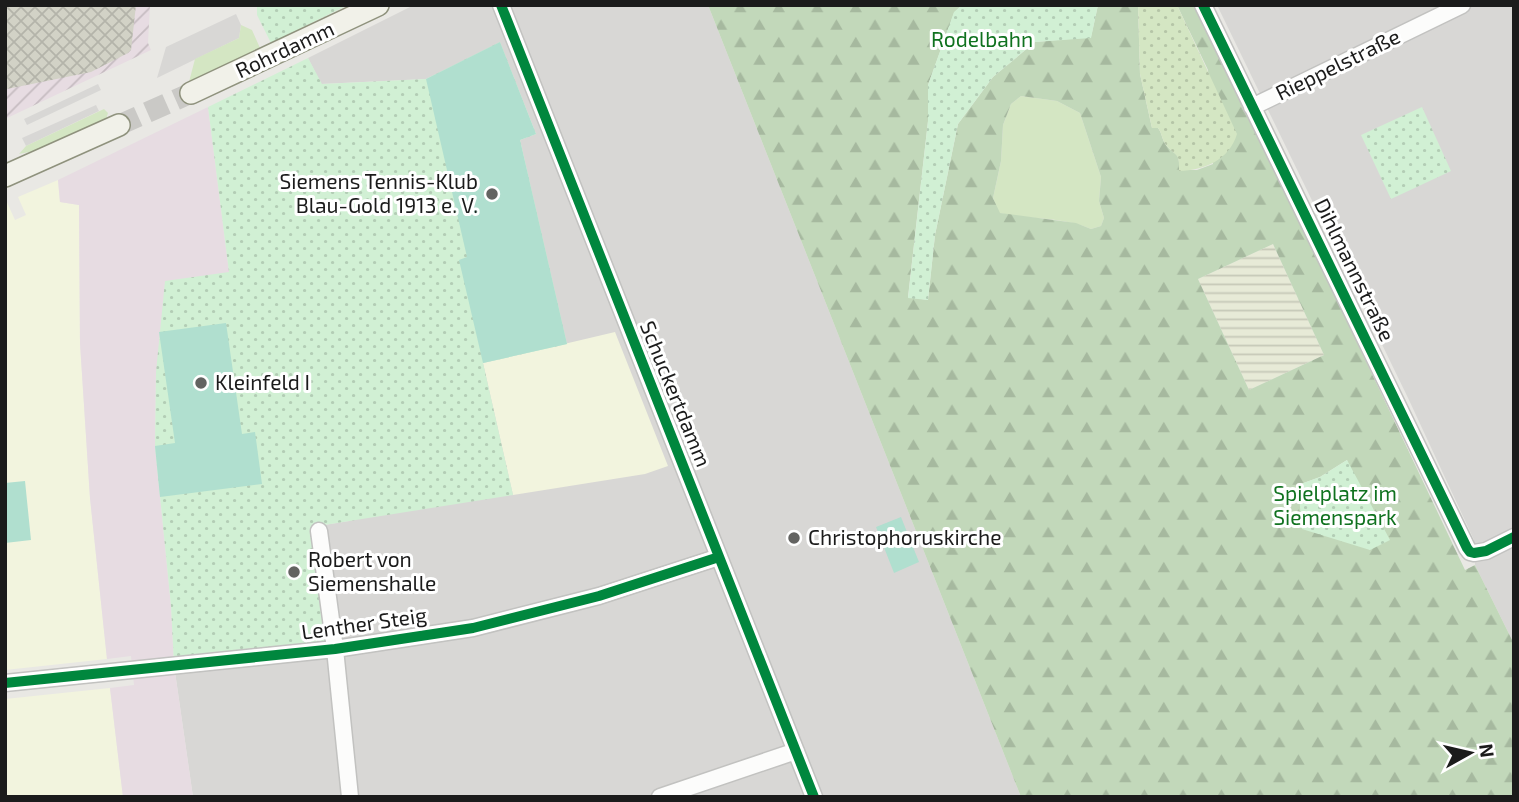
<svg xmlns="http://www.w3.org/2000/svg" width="1519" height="802" viewBox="0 0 1519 802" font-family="'Exo 2',sans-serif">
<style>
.residential{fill:#d8d7d5}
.industrial{fill:url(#industrial-furrows)}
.education{fill:#f2f4de}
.railway{fill:#e7dce2}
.construction{fill:url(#construction-cross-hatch)}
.farmland{fill:url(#farmland-rules)}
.grass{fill:#d4e6c3}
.forest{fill:url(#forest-firs);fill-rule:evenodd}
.park{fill:url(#park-dots)}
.garden{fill:url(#garden-dots)}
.pitch{fill:#b0dfcf}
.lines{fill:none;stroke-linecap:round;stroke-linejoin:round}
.secondary-tunnel{stroke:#cac9c6;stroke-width:21;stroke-dasharray:21 10;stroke-linecap:butt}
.street-casing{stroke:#c2c2c0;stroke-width:19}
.secondary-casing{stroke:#8f927d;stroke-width:24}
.street{stroke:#fcfcfb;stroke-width:16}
.secondary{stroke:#f1f1e9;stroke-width:21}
.cycleway-casing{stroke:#fff;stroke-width:15}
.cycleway{stroke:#00873e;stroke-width:10}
.poi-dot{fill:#636361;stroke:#fff;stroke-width:2.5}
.labels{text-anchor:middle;stroke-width:6;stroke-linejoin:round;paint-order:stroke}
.park-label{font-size:21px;fill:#10721f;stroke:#fff}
.street-label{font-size:21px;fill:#1b1b1b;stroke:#fff}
.poi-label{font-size:21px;fill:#1b1b1b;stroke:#fff;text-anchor:start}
</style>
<defs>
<pattern id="industrial-furrows" width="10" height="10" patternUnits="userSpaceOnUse" patternTransform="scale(1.75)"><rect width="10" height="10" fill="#e7dce2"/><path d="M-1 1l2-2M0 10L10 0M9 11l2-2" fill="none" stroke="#c6bcc1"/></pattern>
<pattern id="construction-cross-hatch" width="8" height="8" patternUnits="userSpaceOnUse" patternTransform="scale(1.75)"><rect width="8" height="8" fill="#d2d2c6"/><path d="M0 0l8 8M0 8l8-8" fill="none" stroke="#b4b4aa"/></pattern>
<pattern id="farmland-rules" width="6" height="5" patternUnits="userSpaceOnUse" patternTransform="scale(1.75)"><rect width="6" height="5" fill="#e7ead7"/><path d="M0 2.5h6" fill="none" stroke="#c6c8b8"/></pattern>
<pattern id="forest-firs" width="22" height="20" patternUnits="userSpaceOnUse" patternTransform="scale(1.75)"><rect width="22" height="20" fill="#c2d8ba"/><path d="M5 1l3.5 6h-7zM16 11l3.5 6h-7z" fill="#a6b99f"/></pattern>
<pattern id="park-dots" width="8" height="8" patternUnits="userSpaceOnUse" patternTransform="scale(1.75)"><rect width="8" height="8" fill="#d1f0d4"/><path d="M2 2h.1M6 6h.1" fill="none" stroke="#b3cdb5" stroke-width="1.8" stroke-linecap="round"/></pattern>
<pattern id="garden-dots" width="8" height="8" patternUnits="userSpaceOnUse" patternTransform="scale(1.75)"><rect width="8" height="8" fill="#d4e6c3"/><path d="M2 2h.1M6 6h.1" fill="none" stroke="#b5c5a7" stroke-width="1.8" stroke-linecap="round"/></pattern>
</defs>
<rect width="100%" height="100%" fill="#e9e8e4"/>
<path class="residential" d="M414,5H708L1021,797H193L174,665L318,526L349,521L483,363L544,247L520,140L536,134L500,43L426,79L321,84L308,58Z
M1217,5H1514V644L1475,565L1474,540L1409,400Z
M236,14L241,25L239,38L157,78L166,47Z
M98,84L101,90L27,125L24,119Z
M96,105L99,111L26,146L22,138Z"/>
<path class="industrial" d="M5,5H150L148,43L151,50L5,119Z"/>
<path class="education" d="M58,180L60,202L79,205L80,343L90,498L107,659L5,670V198L15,220L26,215L18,197Z
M615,332L668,466L645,474L513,495L483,363Z
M110,688L123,797H5V699Z"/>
<path class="railway" d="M208,107L229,272L156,372L155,446L171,606L174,665L193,797H123L110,688L134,685L131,656L107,659L90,498L80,343L79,205L60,202L58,180Z"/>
<path class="construction" d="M5,5H136L131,50L128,53L91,72L7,89Z"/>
<path class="farmland" d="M1273,244L1324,355L1249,390L1198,279Z"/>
<path class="grass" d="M241,25L252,30L260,48L189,82L195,59L239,38Z
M1021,96L1057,101L1080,113L1101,177L1099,201L1104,218L1101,226L1091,229C1062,216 1030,220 999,213L993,198L1001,161L1003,125L1011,104Z
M104,109L108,113L106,119L34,151L19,154L26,146Z"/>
<path class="forest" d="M708,5H962L954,13L928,85V121L908,297L928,300L935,235L958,124L993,77L1035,42L1091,37L1098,5H1138L1140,74L1152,128H1158C1162,133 1162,140 1166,145C1176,157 1180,151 1179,170H1197L1213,164L1208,70L1177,5H1197L1465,570L1475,565L1514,644V797H1021ZM1021,96L1057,101L1080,113L1101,177L1099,201L1104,218L1101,226L1091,229L1076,223L1000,213L993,198L1001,161L1003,125L1011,104ZM1273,244L1324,355L1249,390L1198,279ZM1347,460L1370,550L1298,485L1320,477Z"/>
<path class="park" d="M257,5H348L271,43L257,15Z
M962,5H1098L1091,38L1035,42L993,77L958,124L935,235L928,300L908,298L928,121V85L954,12Z
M500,42L536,134L520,140L567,344L483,363L513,495L318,526L335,649L174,665L171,606L155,446L156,372L165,281L229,272L208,107L308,58L322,84L426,79Z
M1422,107L1451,171L1391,199L1361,135Z
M1347,460L1390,540L1370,550L1302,529L1298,485L1320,477Z"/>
<path class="garden" d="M1138,5H1177L1237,134C1229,160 1205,170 1179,171C1180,152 1176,157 1166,145C1162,140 1162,133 1158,128H1152L1140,74Z"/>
<path class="pitch" d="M500,42L536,134L520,140L567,344L483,363L459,260L467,257L426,79Z
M226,323L242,434L255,432L262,484L160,497L155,446L175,443L159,332Z
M25,481L31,540L5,543V483Z
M901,517L919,562L894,573L876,527Z"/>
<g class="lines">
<path class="secondary-tunnel" d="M119,125L191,93"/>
<defs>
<path id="street" d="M501,5L814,797
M1203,5L1467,548L1470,552L1474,553L1486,551L1514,537
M1252,107L1462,5
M319,531L335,649L350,797
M5,683L335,649L473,628L599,596L719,557
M660,797L796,751"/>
<path id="secondary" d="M191,93L378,5
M5,176L119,125"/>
</defs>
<use href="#street" class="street-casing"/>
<use href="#secondary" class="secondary-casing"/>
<use href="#street" class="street"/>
<use href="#secondary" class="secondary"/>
<defs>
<path id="cycleway" d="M501,5L814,797
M1203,5L1467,548L1470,552L1474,553L1486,551L1514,537
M5,683L335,649L473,628L599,596L719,557"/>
</defs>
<use href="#cycleway" class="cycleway-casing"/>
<use href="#cycleway" class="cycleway"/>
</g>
<g class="poi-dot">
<circle cx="492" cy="194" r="7"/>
<circle cx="201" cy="383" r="7"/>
<circle cx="794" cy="538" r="7"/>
<circle cx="294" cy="572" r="7"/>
</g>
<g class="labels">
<g class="park-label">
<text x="982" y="47">Rodelbahn</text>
<text x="1335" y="501">Spielplatz im<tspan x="1335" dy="24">Siemenspark</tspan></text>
</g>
<g class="street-label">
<text transform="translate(285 50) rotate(-25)" y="7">Rohrdamm</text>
<text transform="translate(1338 65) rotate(-26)" y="7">Rieppelstraße</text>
<text transform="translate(1354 270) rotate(64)" y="7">Dihlmannstraße</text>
<text transform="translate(675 394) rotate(68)" y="7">Schuckertdamm</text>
<text transform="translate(364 624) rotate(-8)" y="7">Lenther Steig</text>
</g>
<g class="poi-label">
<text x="478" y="189" text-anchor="end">Siemens Tennis-Klub<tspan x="478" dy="24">Blau-Gold 1913 e. V.</tspan></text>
<text x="215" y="390">Kleinfeld I</text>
<text x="808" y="545">Christophoruskirche</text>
<text x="308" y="567">Robert von<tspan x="308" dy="24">Siemenshalle</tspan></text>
</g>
</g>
<rect width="1519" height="802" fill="none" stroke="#1b1b1b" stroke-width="14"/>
<g transform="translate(1470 753) rotate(82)" stroke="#ffffff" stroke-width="5" paint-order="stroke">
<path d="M0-5L12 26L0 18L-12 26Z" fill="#1b1b1b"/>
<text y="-10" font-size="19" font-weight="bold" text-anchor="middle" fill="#1b1b1b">N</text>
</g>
</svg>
